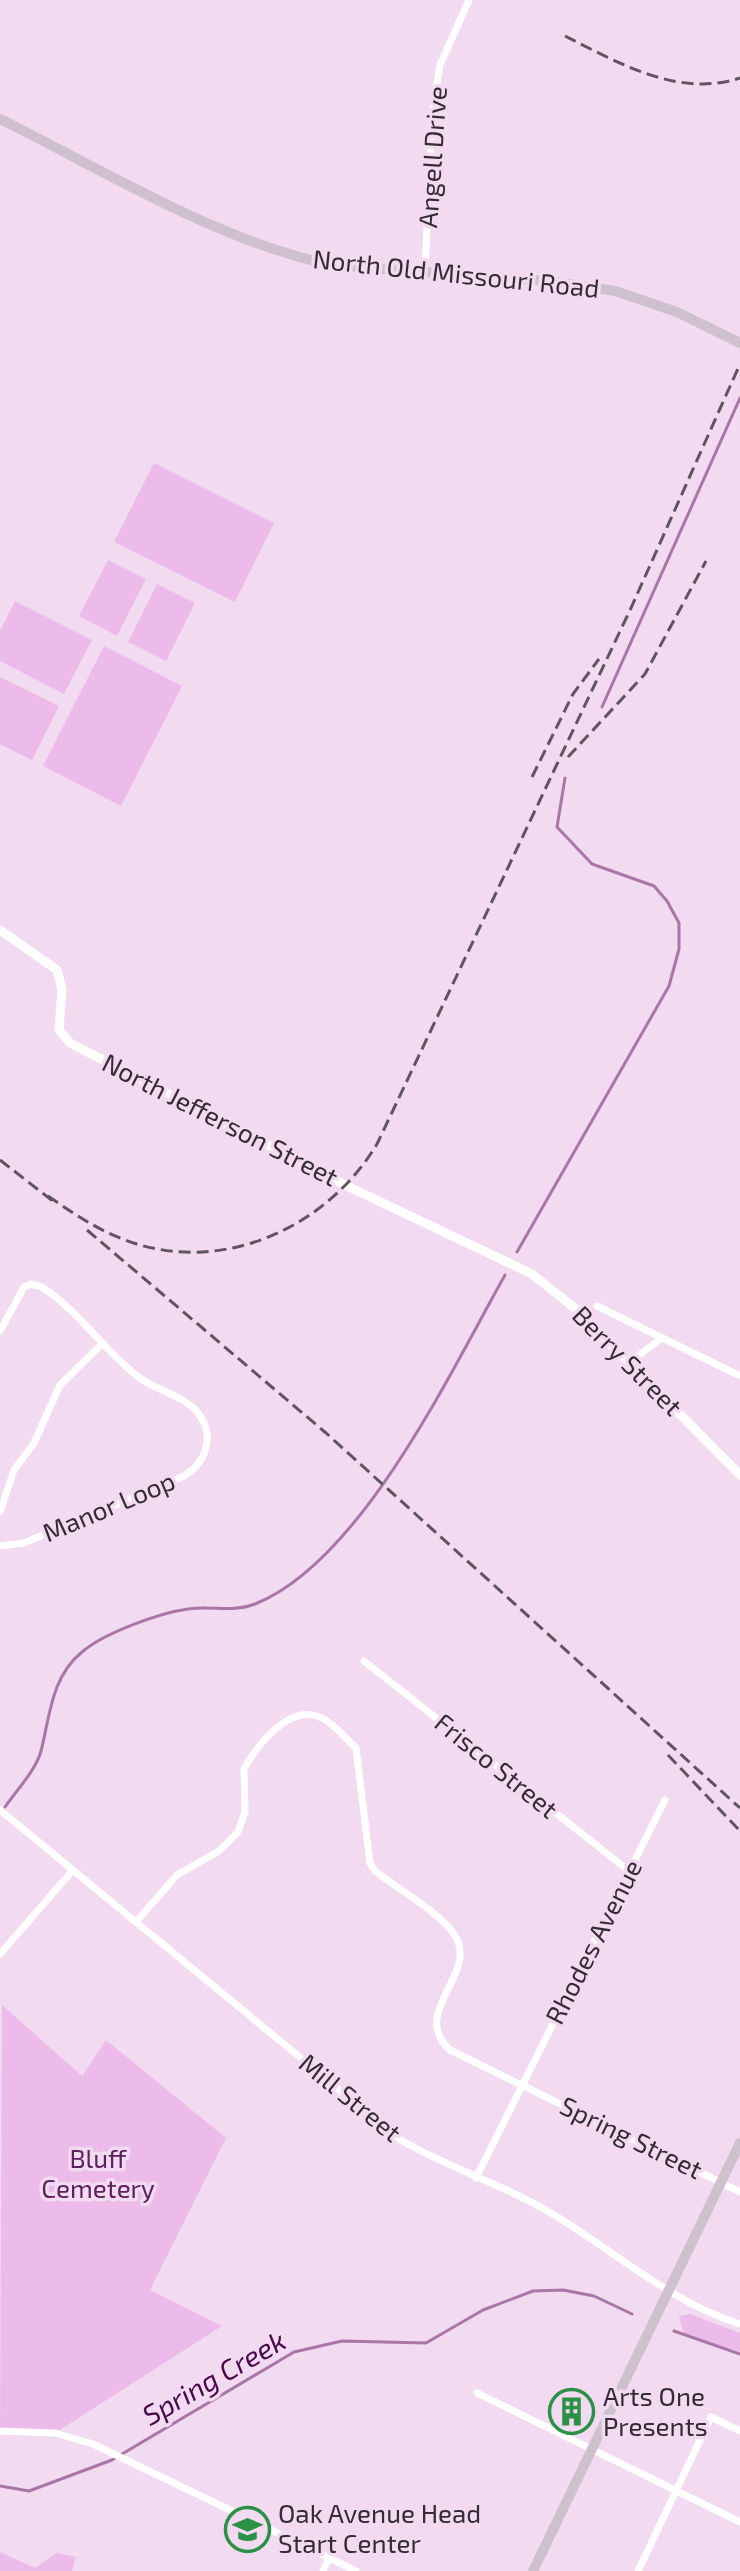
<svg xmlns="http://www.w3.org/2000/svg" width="740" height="2571" viewBox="0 0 740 2571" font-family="'Exo 2',sans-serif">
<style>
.green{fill:#ecbbe9}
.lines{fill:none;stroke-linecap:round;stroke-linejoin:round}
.stream{stroke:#a977a6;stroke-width:3}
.minor{stroke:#fff;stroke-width:7}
.tertiary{stroke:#fff;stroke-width:9}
.secondary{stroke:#cfc0ce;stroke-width:10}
.rail{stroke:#605460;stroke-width:3;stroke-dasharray:12 6;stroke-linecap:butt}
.labels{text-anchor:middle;stroke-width:7;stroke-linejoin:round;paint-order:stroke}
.street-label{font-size:26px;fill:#342b34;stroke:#f2daf0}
.park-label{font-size:26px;fill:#5d215c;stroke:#f2daf0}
.poi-label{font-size:26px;fill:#342b34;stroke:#f2daf0;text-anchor:start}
.water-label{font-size:28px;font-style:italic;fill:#480a48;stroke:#f2daf0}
</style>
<rect width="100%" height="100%" fill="#f2daf0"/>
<path class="green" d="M154,463L274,523L235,602L114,542Z
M108,560L146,579L117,636L79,616Z
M157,584L195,603L166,661L128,642Z
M15,601L92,640L64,694L0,661V631Z
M104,646L182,686L121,806L43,766Z
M0,677L59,706L32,760L0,744Z
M2,2005L82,2076L106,2040L226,2138L150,2290L222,2326L55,2433L0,2431Z
M690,2314L740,2333V2352L684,2334L679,2316Z
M0,2552L35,2568L57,2553L76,2557L72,2571H0Z"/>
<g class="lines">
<path class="stream" d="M602,707L740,398
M517,1252L669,986L679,949V923L667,901L654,886L592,864L557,827L565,778
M5,1807C16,1791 36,1770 41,1751C50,1716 51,1677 82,1652C104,1633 159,1613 188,1609C211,1605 232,1613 255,1604C361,1562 451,1371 505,1275
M674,2331L740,2354
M0,2486L29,2491L112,2460L294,2352L342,2341L426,2343L483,2310L533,2291L563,2290L594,2296L632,2314"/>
<path class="minor" d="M425,273L432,115L440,65L469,0
M597,1306L740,1376
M0,1331L24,1287L31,1284L42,1287C80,1312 105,1352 141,1379C160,1392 190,1397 202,1419C214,1441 204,1464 184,1476L24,1543L0,1546
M630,1362L662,1338
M0,1512L14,1470L34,1443L60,1385L103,1343
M364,1661L629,1871
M0,1810L399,2139C446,2167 497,2182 544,2209C609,2246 667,2301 740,2324
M136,1922L177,1875L219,1851L238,1832L245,1812L244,1769C256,1747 287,1706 317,1716C332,1721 345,1738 356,1748L370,1863L375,1871C397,1888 439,1912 454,1934C481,1974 408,2011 450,2050L740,2192
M0,1954L73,1870
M476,2178L665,1800
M477,2393L740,2522
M0,2431L55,2433L93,2444L356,2571
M323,2571L329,2558
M638,2571L711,2417L740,2431"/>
<path class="tertiary" d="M0,930L57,970L62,989L59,1030L70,1043L347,1186L532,1274L577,1310L740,1475"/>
<path class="secondary" d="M0,119C105,171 216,240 331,265L549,281L615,291L677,312L740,343
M533,2571L740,2143"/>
<path class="rail" d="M565,36C619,63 678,98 740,78
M568,757L645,674L706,561
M532,777L573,694L599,659
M0,1160L54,1202
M48,1196C77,1216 105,1235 140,1245C232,1271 329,1224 377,1144L631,608L740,364
M87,1230L326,1433L740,1808
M668,1755L740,1831"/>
</g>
<defs>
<symbol id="building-ring" viewBox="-11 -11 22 22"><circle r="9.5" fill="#f2daf0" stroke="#2b9146" stroke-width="1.5"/><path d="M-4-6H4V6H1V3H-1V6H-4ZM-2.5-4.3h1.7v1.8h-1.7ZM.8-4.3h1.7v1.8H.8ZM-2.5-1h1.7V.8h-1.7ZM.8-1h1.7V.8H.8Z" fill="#2b9146"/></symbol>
<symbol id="school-ring" viewBox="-11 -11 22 22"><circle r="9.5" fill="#f2daf0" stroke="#2b9146" stroke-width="1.5"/><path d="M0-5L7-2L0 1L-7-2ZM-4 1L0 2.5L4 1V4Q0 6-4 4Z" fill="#2b9146"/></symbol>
</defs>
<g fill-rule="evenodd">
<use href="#building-ring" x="546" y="2386" width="51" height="51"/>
<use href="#school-ring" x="222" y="2504" width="51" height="51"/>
</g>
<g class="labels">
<g class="street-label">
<text transform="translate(433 157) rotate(-86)" y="9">Angell Drive</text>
<text transform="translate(456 274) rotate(6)" y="9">North Old Missouri Road</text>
<text transform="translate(220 1120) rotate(27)" y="9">North Jefferson Street</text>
<text transform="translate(627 1361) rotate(45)" y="9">Berry Street</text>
<text transform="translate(109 1507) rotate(-23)" y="9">Manor Loop</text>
<text transform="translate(496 1766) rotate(39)" y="9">Frisco Street</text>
<text transform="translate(594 1942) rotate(-63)" y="9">Rhodes Avenue</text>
<text transform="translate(350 2098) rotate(39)" y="9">Mill Street</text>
<text transform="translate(631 2138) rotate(26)" y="9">Spring Street</text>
</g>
<g class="park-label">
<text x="98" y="2168">Bluff<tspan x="98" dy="30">Cemetery</tspan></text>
</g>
<g class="poi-label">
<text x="603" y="2406">Arts One<tspan x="603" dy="30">Presents</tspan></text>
<text x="278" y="2523">Oak Avenue Head<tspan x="278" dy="30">Start Center</tspan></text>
</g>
<g class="water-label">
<text transform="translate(214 2378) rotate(-30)" y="10">Spring Creek</text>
</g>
</g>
</svg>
